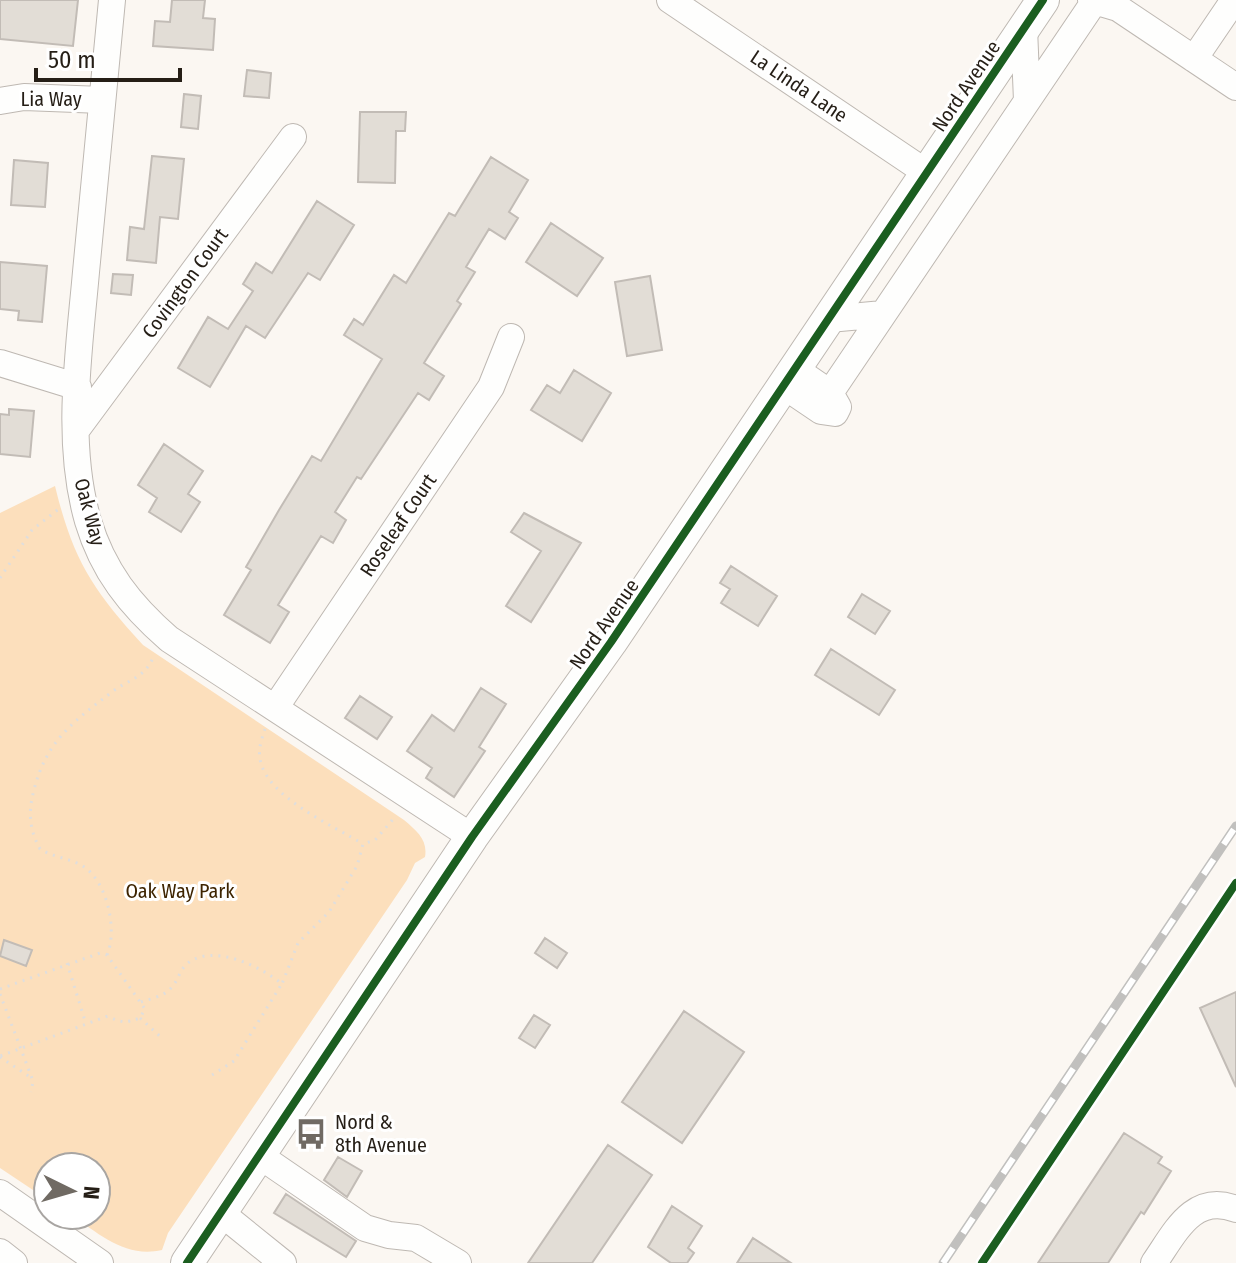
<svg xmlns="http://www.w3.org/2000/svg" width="1236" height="1263" viewBox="0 0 1236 1263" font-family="'Fira Sans Condensed',sans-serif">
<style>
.green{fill:#fcdfbc}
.building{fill:#e2ddd6;stroke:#c2bcb6;stroke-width:2}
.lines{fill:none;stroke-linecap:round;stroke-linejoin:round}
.minor-casing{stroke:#beb8b2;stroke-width:28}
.major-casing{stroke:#beb8b2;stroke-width:34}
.path{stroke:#e0dedc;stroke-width:3;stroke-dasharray:2 6;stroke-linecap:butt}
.minor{stroke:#fefefd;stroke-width:26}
.major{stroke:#fefefd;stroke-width:32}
.rail-casing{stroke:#c1c0be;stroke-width:9}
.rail{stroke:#fff;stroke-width:6;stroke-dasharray:18;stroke-linecap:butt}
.cycleway-casing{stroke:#fff;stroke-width:13}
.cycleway{stroke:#1b5e20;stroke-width:8}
.labels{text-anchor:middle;stroke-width:6;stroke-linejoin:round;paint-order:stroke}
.street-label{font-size:20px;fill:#251e16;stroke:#fff}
.park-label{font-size:20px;fill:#3e2400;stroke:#fff}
.poi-label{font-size:20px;fill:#251e16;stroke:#fff;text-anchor:start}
</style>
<rect width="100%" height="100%" fill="#fbf7f2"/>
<path class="green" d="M55,486C73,560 92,589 143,645L404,820C417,831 428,840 425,857L415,863L407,880L168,1233L162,1250C125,1258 101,1235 71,1215H96V1167H48V1200L0,1168V513Z"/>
<path class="building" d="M0,0H78L73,46L0,39Z
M172,0H205L203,18L215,19L213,50L153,46L155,21L170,22Z
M247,70L271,73L269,98L244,96Z
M184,94L201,96L198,129L181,127Z
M360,112H406L405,131H396L395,183L358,182Z
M152,156L184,159L178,219L160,217L156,263L127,260L130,227L144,229Z
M491,157L528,180L509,212L518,218L505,239L489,229L466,267L475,272L457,301L461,304L424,363L444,376L429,400L418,393L361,479L357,477L335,512L346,520L333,543L321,536L278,605L289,612L270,643L224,615L251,570L246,567L279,510L312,456L321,461L382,359L344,335L354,319L363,325L394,275L406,283L449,213L455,216Z
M14,160L48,163L45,207L11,205Z
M317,201L354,225L320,280L308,273L265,338L246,326L210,387L178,368L208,317L228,329L253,291L243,284L256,263L272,273Z
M551,223L603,258L577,296L526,262Z
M0,262L47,266L42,322L18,320L19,311L0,309Z
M113,274L133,275L131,295L111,293Z
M650,276L662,350L627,356L615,282Z
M574,370L611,393L582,441L531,410L547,385L560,393Z
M9,409L34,411L30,457L0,454V414L9,415Z
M164,444L203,471L188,494L200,502L181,532L149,512L157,498L138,485Z
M524,513L581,543L531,622L506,606L541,551L511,532Z
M731,566L777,596L758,626L721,603L730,589L720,583Z
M862,594L890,611L875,634L848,617Z
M831,649L895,690L879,715L815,675Z
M481,688L506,704L479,747L485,751L454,797L426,778L432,768L407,751L432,715L454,731Z
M360,696L392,717L377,739L345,718Z
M545,938L567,953L557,968L535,953Z
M4,940L32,950L26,966L0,956Z
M1236,992V1087L1200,1008Z
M684,1011L744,1052L682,1143L622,1102Z
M534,1015L550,1025L535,1048L519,1038Z
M1124,1133L1162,1157L1158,1163L1171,1171L1144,1214L1141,1212L1108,1263H1038Z
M608,1145L652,1175L592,1263H528Z
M338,1157L362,1171L347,1197L324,1180Z
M286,1194L356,1241L346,1257L274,1213Z
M672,1206L702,1226L688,1248L694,1253L687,1263H671L648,1247Z
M753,1238L791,1263H737Z"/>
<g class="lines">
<defs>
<path id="minor" d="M112,0C103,91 94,182 86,272C79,352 65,442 88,521C103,571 130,605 169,639L472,837
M670,0L927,173
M1091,0L1118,8L1236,87
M1024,28L1027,101
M1194,59L1234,0
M0,101L24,97L102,100
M829,319L883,314
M0,363L78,387
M784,386L821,411L835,413L838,407L830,393L795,369
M830,393L1094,2
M77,429L293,137
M275,708L491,387L511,337
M260,1156L365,1228L389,1235L416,1238L458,1263
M0,1193L100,1263
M221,1213L283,1263
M0,1252L14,1263
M1154,1263C1175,1233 1193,1192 1236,1209"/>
<path id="major" d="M187,1263L472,837L611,642L1043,0"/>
</defs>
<use href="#minor" class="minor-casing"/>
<use href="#major" class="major-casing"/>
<path class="path" d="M0,578L32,530L60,508
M265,729C262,738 258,749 260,759C266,797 334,826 363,844
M107,955C118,930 107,879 81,865C68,858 53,857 40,849C29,829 28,812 34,790C46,741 74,721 112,692C129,679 143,679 153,658
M67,963L86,1024
M0,989L100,953L107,955L145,1009L140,1018C126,1023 121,1023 108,1016L0,1056
M0,994L33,1081L31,1092
M141,1002C150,999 164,996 170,989C178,982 179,970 188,963C213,943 262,967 282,984L298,943L329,912L357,866L363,844L375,840L396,816
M140,1018L163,1039
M0,1057L30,1077
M212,1075L234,1061L281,985"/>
<use href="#minor" class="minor"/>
<use href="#major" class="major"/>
<defs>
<path id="rail" d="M943,1263L1236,826"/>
</defs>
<use href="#rail" class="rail-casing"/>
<use href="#rail" class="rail"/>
<defs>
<path id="cycleway" d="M187,1263L472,837L611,642L1043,0
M982,1263L1236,883"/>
</defs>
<use href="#cycleway" class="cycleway-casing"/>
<use href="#cycleway" class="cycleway"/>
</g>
<defs>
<symbol id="bus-bare" viewBox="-9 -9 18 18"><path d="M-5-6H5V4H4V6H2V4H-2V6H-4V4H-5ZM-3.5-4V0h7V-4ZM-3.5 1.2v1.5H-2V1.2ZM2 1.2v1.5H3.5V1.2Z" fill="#706a63" stroke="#fff" stroke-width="2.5" paint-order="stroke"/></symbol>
</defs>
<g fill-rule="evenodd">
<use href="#bus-bare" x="289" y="1112" width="44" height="44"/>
</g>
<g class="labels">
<g class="street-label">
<text transform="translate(799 86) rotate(34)" y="7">La Linda Lane</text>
<text transform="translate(966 86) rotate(-56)" y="7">Nord Avenue</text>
<text x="51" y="106">Lia Way</text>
<text transform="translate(185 283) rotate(-54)" y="7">Covington Court</text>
<text transform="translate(90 512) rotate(75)" y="7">Oak Way</text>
<text transform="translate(398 525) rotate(-56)" y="7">Roseleaf Court</text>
<text transform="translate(604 624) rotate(-55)" y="7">Nord Avenue</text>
</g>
<g class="park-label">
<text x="180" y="898">Oak Way Park</text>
</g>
<g class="poi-label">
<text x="335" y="1129">Nord &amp;<tspan x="335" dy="23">8th Avenue</tspan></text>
</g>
</g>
<g transform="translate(72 1191) rotate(95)"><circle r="38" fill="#ffffff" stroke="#a8a5a2" stroke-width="2"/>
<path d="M0-6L14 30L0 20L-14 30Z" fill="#706a63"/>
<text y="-12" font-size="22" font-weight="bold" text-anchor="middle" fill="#251e16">N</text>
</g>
<path d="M36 68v12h144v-12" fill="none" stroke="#251e16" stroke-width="4"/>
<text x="48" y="68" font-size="24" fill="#251e16" stroke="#ffffff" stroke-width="6" paint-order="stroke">50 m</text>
</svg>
